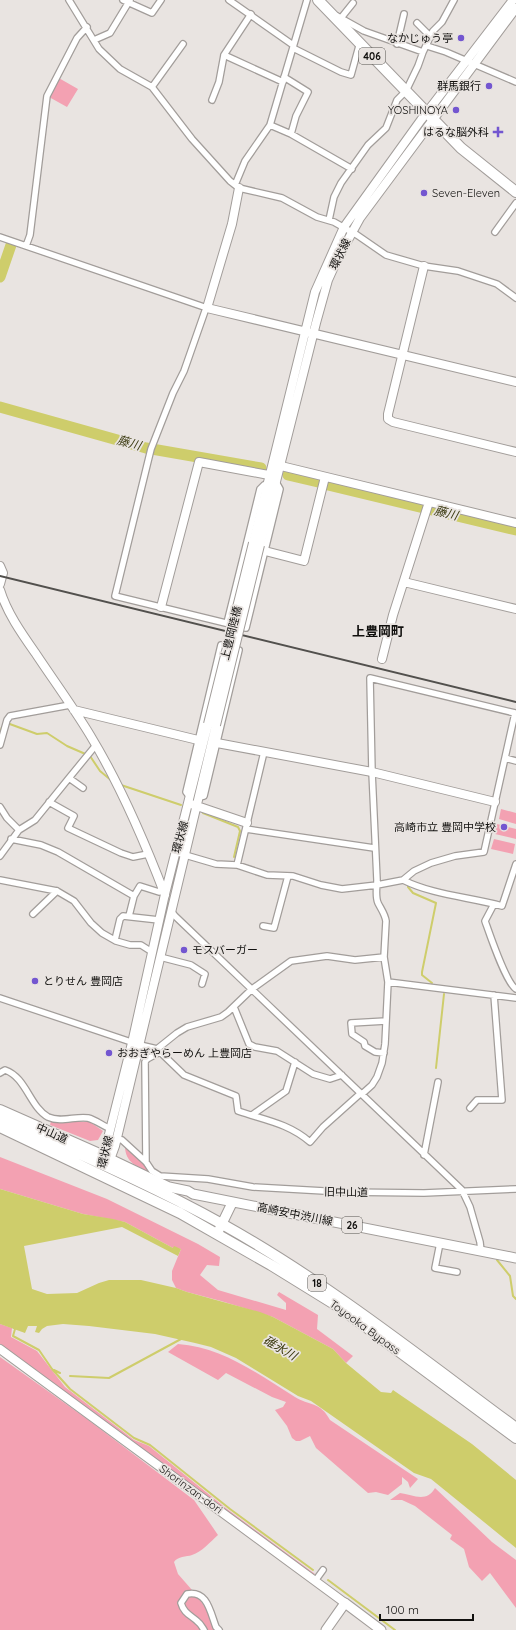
<svg xmlns="http://www.w3.org/2000/svg" width="516" height="1630" viewBox="0 0 516 1630" font-family="Quicksand,'Noto Sans JP',sans-serif">
<style>
.green{fill:#f3a1b2}
.water{fill:#cecd6b}
.lines{fill:none;stroke-linecap:round;stroke-linejoin:round}
.stream{stroke:#cecd6b;stroke-width:2}
.river{stroke:#cecd6b;stroke-width:11}
.street-casing{stroke:#a29d9a;stroke-width:8}
.secondary-casing{stroke:#a29d9a;stroke-width:10}
.primary-casing{stroke:#a29d9a;stroke-width:11}
.highway-casing{stroke:#a29d9a;stroke-width:12}
.street{stroke:#fff;stroke-width:5.5}
.secondary{stroke:#fff;stroke-width:8}
.primary{stroke:#fff;stroke-width:9}
.highway{stroke:#fff;stroke-width:10}
.rail{stroke:#52504d;stroke-width:2}
.secondary-bridge-casing{stroke:#a29d9a;stroke-width:10;stroke-linecap:butt}
.secondary-bridge{stroke:#fff;stroke-width:8}
.poi-dot{fill:#7356d0;stroke:#e9e4e1;stroke-width:1.5}
.labels{text-anchor:middle;stroke-width:3.5;stroke-linejoin:round;paint-order:stroke}
.shield{fill:#e9e4e1;stroke:#52504d;stroke-width:1}
.shield-label{font-size:10px;font-weight:bold;fill:#11100e}
.poi-label{font-size:11px;fill:#11100e;stroke:#e9e4e1;text-anchor:end}
.street-label{font-size:11px;fill:#11100e;stroke:#e9e4e1}
.water-label{font-size:12px;font-style:italic;fill:#3a390f;stroke:#e9e4e1}
.quarter-label{font-size:13px;font-weight:bold;fill:#11100e;stroke:#e9e4e1}
</style>
<rect width="100%" height="100%" fill="#e9e4e1"/>
<path class="green" d="M57,77L78,89L67,107L49,97Z
M501,809L516,813V824L499,819Z
M497,824L516,829V839L495,834Z
M494,839L515,844L513,854L491,849Z
M51,1121L90,1122L103,1131L98,1140L90,1141L50,1125Z
M125,1146L143,1162L151,1173C138,1167 125,1163 125,1146Z
M0,1157L107,1199L198,1244L220,1257L219,1266L207,1265L200,1275L218,1290L286,1310V1303L277,1295L279,1292L318,1315L317,1329L353,1356L346,1363L333,1349L273,1317L221,1301L187,1292L176,1288L172,1280V1271L181,1249L173,1248L125,1222L83,1214L0,1189Z
M0,1324L12,1328L11,1337L37,1351L65,1387L134,1440L149,1446L227,1509L315,1574L313,1575L0,1344Z
M178,1344C222,1347 258,1374 295,1397C309,1406 320,1401 330,1420L418,1479L410,1488L408,1482L402,1477V1484L388,1495L376,1492L368,1493L316,1448L310,1436L300,1441H296L292,1438L287,1426L275,1410L283,1407L286,1402L272,1397L226,1373L218,1380L168,1352Z
M0,1357L87,1419L194,1500L218,1535C210,1542 202,1552 192,1555C186,1557 178,1556 174,1562L178,1574L199,1598L207,1611L216,1630H0Z
M435,1488L492,1542L516,1560V1608L490,1573L482,1581L469,1567L464,1549L450,1539L452,1535L415,1506L402,1500H390L400,1493C413,1495 427,1503 435,1488Z"/>
<path class="water" d="M0,1189L83,1214L113,1219L125,1222L173,1248L174,1246L181,1249L178,1256L122,1227L24,1246L32,1289L47,1294L77,1293L99,1283L109,1280H141L176,1288L187,1292L260,1312L273,1317L333,1349L346,1363L381,1392L391,1393L393,1390L472,1444L516,1480V1548L431,1479L414,1473L311,1401L298,1396L236,1358L211,1347L195,1343L155,1334L89,1326L63,1324L47,1326L42,1329L39,1333L35,1332L37,1326H28L25,1333L0,1324Z"/>
<g class="lines">
<path class="stream" d="M7,723L37,734L47,733L67,746L90,756L100,771L112,781
M0,734L2,727
M121,785L181,805
M203,813L238,827L240,831L234,857
M408,885V887L413,893L436,903L422,972V975L432,983
M436,1068L444,994
M497,1260L510,1276L513,1296L516,1299
M14,1328L15,1329L13,1336L39,1350L52,1369L70,1389L134,1438L150,1445L230,1509L313,1570
M54,1370L60,1373
M70,1376L109,1378L181,1339
M328,1580L395,1630"/>
<path class="river" d="M0,277L11,245
M0,407L146,448L261,468
M288,475L318,482
M328,485L516,530"/>
<defs>
<path id="street" d="M69,0L99,49L120,69L152,87L192,139L230,181L239,188L282,198L317,217L334,222L357,235L386,255L424,266L458,271L497,284L516,298
M123,0L152,13L161,0
M229,0L293,45
M337,16L364,31L423,52
M341,18L353,3
M417,23L431,37
M94,40L110,33L130,0
M397,44L404,14
M427,46L446,52L516,82
M293,48L341,72L351,75L359,46L361,44
M224,55L283,82
M284,77L308,92L296,116L291,134
M152,87L183,44
M212,100L219,82L224,55L251,14
M270,125L291,134L352,169
M235,185L245,161L270,125L307,0
M329,220L334,197L341,183L368,145L386,128L397,100L406,91L418,66L423,52L433,31L442,22L454,0
M495,232L516,203
M0,237L207,308L205,311L184,371L173,393L151,449L115,596L246,628L280,489L276,482
M26,246L30,235L47,96L77,38L87,27
M227,623L260,489L264,485L268,484
M0,745L7,720L10,716L70,705
M505,758L516,761
M69,778L96,745
M190,797L186,792L221,645L239,650L204,796L199,797
M49,802L74,816L68,828L121,853L133,857L148,854
M0,807L7,818L19,830
M246,829L374,848
M11,839L41,845L58,852L134,896
M175,852L216,864L237,865L267,875L293,876L321,885L342,889L377,885L403,880L414,871L431,863L455,856L484,852L515,713L370,678L372,772L377,880C377,887 375,896 378,903C381,909 385,914 386,921L384,957L388,982L385,1044L382,1063L377,1077L372,1085L362,1094
M0,856L19,830L35,820L69,778L83,788
M237,865L264,752
M0,880L57,891L74,901L91,923L102,933L116,941L130,945H141L152,952
M403,880C433,895 469,897 502,906L516,864
M494,904L485,921C490,935 506,983 516,989
M171,911L175,916L462,1190L470,1207L480,1242L481,1251
M33,914L57,891
M129,916L134,896L140,886L159,892L162,888
M263,926L274,928L288,876
M115,940L120,919L123,916L159,920
M160,957L191,965L205,974L202,984
M388,982L516,998
M0,998L140,1045L157,1049L177,1033L187,1027L221,1017L228,1012L252,989L291,961L327,956L355,960L384,957
M234,1007L249,1044L255,1047L277,1051L313,1074L330,1079L342,1075
M157,1049L184,1075L236,1096L238,1111C264,1120 288,1123 310,1142L323,1127L361,1093
M384,1053L375,1052L365,1046L364,1042L352,1034L351,1023L386,1021
M0,1073L5,1070C26,1077 30,1107 48,1117C61,1123 75,1116 88,1118C96,1120 103,1126 111,1129
M470,1108L477,1100H502L494,995
M252,1115L286,1091L295,1062
M117,1139L122,1140L146,1162L152,1171L160,1176L208,1179L253,1187L342,1192L424,1193L516,1189
M424,1155L438,1082
M146,1162L145,1062L147,1059L160,1052
M440,1243L435,1268L457,1272
M315,1581L323,1570
M204,1630C202,1627 201,1624 198,1622C191,1615 184,1614 181,1603L187,1594C207,1590 210,1611 216,1627L219,1630"/>
<path id="secondary" d="M239,188L232,224L207,308L516,382
M424,266L388,414V419L393,422L516,452
M277,465L516,523
M253,543L315,292L344,227L421,120L513,0
M260,545L316,323L328,280L337,260L360,218L516,8
M265,551L304,561L325,477
M0,566L3,573L0,584
M404,582L516,609
M0,590C7,613 22,634 36,654C54,681 73,707 90,735C121,786 144,840 165,895
M161,607L199,462L274,476
M382,659L393,615L429,502
M74,710L198,740
M217,743L372,772L495,802
M191,804L247,823
M102,1162L132,1043L165,894L208,724
M108,1165L115,1146L216,725
M0,1349L345,1603"/>
<path id="primary" d="M104,1156L169,1187L188,1191L193,1194L516,1258
M217,1234L232,1203
M326,1630L345,1603L381,1630"/>
<path id="highway" d="M318,0L461,148L516,192
M0,1110L104,1156
M0,1118C75,1152 150,1184 222,1224C326,1282 420,1357 516,1428
M0,1127L180,1213L271,1265L339,1307L516,1438"/>
</defs>
<use href="#street" class="street-casing"/>
<use href="#secondary" class="secondary-casing"/>
<use href="#primary" class="primary-casing"/>
<use href="#highway" class="highway-casing"/>
<use href="#street" class="street"/>
<use href="#secondary" class="secondary"/>
<use href="#primary" class="primary"/>
<use href="#highway" class="highway"/>
<path class="rail" d="M0,576L516,702"/>
<defs>
<path id="secondary-bridge" d="M208,724L253,543
M216,725L260,545"/>
</defs>
<use href="#secondary-bridge" class="secondary-bridge-casing"/>
<use href="#secondary-bridge" class="secondary-bridge"/>
</g>
<g class="poi-dot">
<circle cx="461" cy="38" r="4"/>
<circle cx="489" cy="86" r="4"/>
<circle cx="456" cy="110" r="4"/>
<path d="M496 126h4v4h4v4h-4v4h-4v-4h-4v-4h4z"/>
<circle cx="424" cy="193" r="4"/>
<circle cx="504" cy="827" r="4"/>
<circle cx="184" cy="950" r="4"/>
<circle cx="35" cy="981" r="4"/>
<circle cx="109" cy="1053" r="4"/>
</g>
<g class="labels">
<g class="shield">
<rect x="359" y="48" width="26" height="16" rx="3"/>
<rect x="342" y="1217" width="20" height="16" rx="3"/>
<rect x="308" y="1275" width="18" height="16" rx="3"/>
</g>
<g class="shield-label">
<text x="372" y="60">406</text>
<text x="352" y="1229">26</text>
<text x="317" y="1287">18</text>
</g>
<g class="poi-label">
<text x="453" y="42">なかじゅう亭</text>
<text x="481" y="90">群馬銀行</text>
<text x="448" y="114">YOSHINOYA</text>
<text x="489" y="136">はるな脳外科</text>
<text x="432" y="197" text-anchor="start">Seven-Eleven</text>
<text x="496" y="831">高崎市立 豊岡中学校</text>
<text x="192" y="954" text-anchor="start">モスバーガー</text>
<text x="43" y="985" text-anchor="start">とりせん 豊岡店</text>
<text x="117" y="1057" text-anchor="start">おおぎやらーめん 上豊岡店</text>
</g>
<g class="street-label">
<text transform="translate(340 254) rotate(-64)" y="4">環状線</text>
<text transform="translate(231 633) rotate(-76)" y="4">上豊岡陸橋</text>
<text transform="translate(180 837) rotate(-75)" y="4">環状線</text>
<text transform="translate(52 1133) rotate(24)" y="4">中山道</text>
<text transform="translate(105 1152) rotate(-77)" y="4">環状線</text>
<text transform="translate(346 1192) rotate(1)" y="4">旧中山道</text>
<text transform="translate(295 1214) rotate(11)" y="4">高崎安中渋川線</text>
<text transform="translate(365 1327) rotate(36)" y="4">Toyooka Bypass</text>
<text transform="translate(191 1489) rotate(36)" y="4">Shorinzan-dori</text>
</g>
<g class="water-label">
<text transform="translate(129 443) rotate(16)" y="4">藤川</text>
<text transform="translate(446 513) rotate(14)" y="4">藤川</text>
<text transform="translate(280 1348) rotate(30)" y="4">碓氷川</text>
</g>
<g class="quarter-label">
<text x="378" y="636">上豊岡町</text>
</g>
</g>
<path d="M380 1614v6h93v-6" fill="none" stroke="#11100e" stroke-width="2"/>
<text x="386" y="1614" font-size="12" fill="#11100e" stroke="#e9e4e1" stroke-width="3" paint-order="stroke">100 m</text>
</svg>
